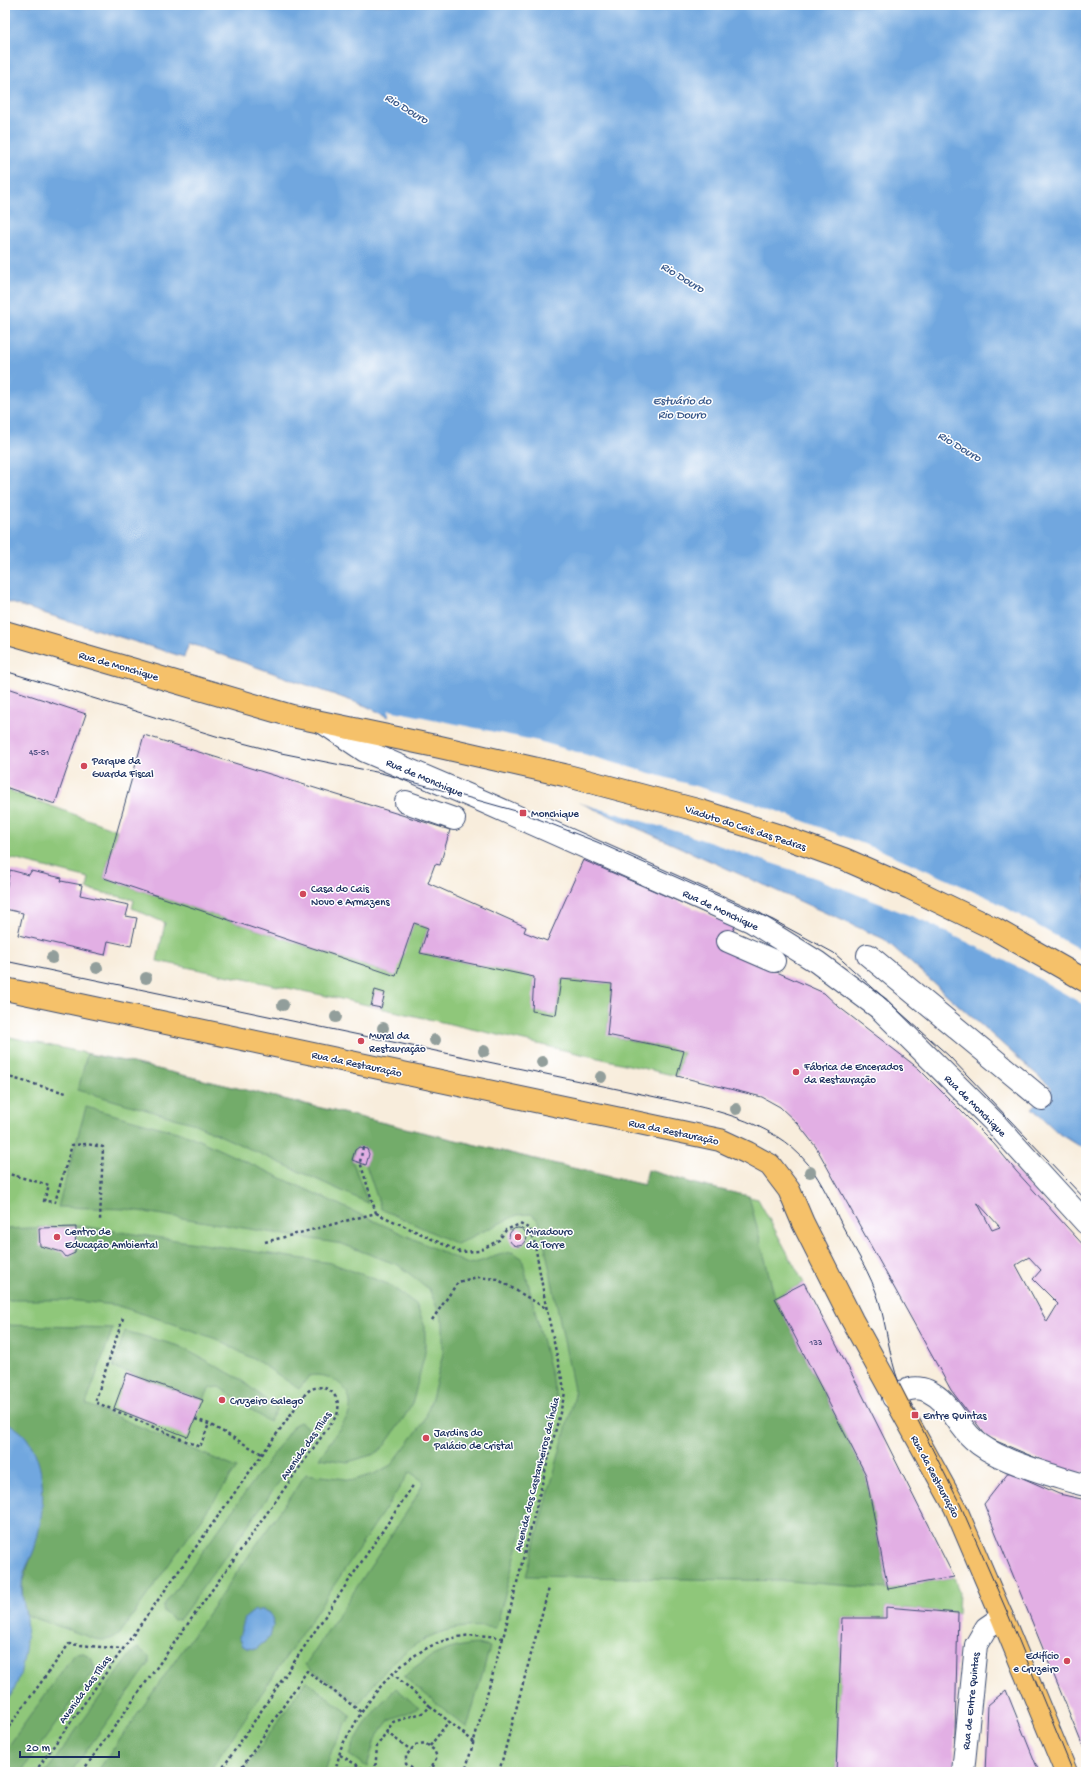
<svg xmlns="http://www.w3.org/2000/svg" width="1091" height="1777" viewBox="0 0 1091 1777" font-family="'Gochi Hand',sans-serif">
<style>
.green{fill:#8fc77a;stroke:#557b6c}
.forest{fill:#73ac6a;stroke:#476e64;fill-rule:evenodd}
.water{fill:#71a7df;stroke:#466b9e}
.pier{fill:#f8eddc}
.building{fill:#e2afe4;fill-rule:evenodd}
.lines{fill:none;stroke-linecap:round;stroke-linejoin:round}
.minor-casing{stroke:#3c4c71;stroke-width:24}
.major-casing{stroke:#3c4c71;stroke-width:24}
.path{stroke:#3c4c71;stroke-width:2.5;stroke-dasharray:3 3;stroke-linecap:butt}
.minor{stroke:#fff;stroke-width:22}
.major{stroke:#f5c16b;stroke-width:22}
.tram{stroke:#1b2f5e;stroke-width:1}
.tree{fill:#929e9b}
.poi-dot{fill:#d1495b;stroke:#fff;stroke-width:1.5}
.labels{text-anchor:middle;stroke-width:3;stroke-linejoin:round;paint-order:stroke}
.number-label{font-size:9px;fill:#4d4f80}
.street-label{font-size:11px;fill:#1b2f5e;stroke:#fff}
.poi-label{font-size:11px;fill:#1b2f5e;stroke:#fff;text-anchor:start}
.water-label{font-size:12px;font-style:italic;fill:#39598b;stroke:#fff}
</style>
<rect width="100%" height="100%" fill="#fff"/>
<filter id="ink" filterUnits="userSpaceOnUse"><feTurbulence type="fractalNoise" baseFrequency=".025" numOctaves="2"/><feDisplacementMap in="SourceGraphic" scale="8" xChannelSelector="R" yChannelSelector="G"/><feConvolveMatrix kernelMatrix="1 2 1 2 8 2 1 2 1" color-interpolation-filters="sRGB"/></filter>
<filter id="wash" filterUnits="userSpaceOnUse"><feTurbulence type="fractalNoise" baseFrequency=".012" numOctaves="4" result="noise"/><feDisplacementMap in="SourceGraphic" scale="16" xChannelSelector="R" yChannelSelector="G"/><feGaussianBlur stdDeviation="0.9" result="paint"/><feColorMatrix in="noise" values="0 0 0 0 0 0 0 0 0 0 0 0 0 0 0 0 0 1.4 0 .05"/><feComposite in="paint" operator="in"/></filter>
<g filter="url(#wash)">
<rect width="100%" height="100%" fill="#f8eddc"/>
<path class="green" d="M5,789L117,830L104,878L395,976L414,923L428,928L420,953L534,977L533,1011L556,1015L561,979L612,984L607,1035L683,1052L677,1076L341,999L157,961L165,923L132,908L134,900L87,889L89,878L5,857Z
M5,1036L128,1062L644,1185L648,1170L699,1185L758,1199L804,1283L775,1298L866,1475L888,1589L954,1577L959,1592L958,1613L886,1607V1618H842L836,1772H5Z"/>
<path class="forest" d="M87,1054L128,1062L644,1185L648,1170L699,1185L749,1196L775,1298L866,1475L888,1589L788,1581L526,1576L575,1395L541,1227L539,1221L531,1214L517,1215L457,1244L381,1209L366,1165L368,1154L367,1149L359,1147L355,1150L352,1160L368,1203L195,1124L78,1090Z
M86,1107L188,1135L468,1264C484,1262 496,1254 512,1252L522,1258L557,1399L496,1628C432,1619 394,1654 359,1704L305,1665L412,1504L424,1482L410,1472L209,1772H97L306,1474L354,1480L374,1474L391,1465L424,1422L433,1395L443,1353V1322L429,1289L398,1265L342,1244L126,1209L58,1207ZM261,1611L271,1616L272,1623L273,1625C271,1629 272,1633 269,1637C265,1644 255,1648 247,1648L241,1642C239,1628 247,1614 261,1611Z
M80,1226L331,1263L388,1284L416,1304L425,1327V1353L413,1401L405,1416L385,1445L375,1454L348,1462L319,1458L348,1416C358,1391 332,1371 309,1376L299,1389L259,1362L216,1339L168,1322L115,1305L68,1300H5V1229Z
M5,1325L113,1328L86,1404L237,1468L119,1635C111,1640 104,1641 95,1639L26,1615L23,1603L22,1583L33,1552L40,1513L13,1426L5,1421Z
M125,1331L179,1346L240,1379L277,1409L269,1422L219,1387L210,1388L203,1400L113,1367Z
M300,1422L311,1430V1438L180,1619L174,1620L164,1612L163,1607L294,1425Z
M478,1644L490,1647L467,1728L404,1677C425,1656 449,1646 478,1644Z
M138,1648L149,1656V1664L71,1772H46L133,1651Z
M84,1653L92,1659L95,1670L21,1772H5V1751L74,1654Z
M306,1681L351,1715L332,1750L325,1772H243Z
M396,1688L419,1708L389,1720L375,1739L367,1767L349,1755C360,1728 375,1708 396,1688Z"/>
<path class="water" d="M5,5H1086V1150L1057,1132L1032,1108L1052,1088L884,939L530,780L417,725L389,717L366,706L189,643L184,657L5,601Z
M5,1421C13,1426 23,1432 28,1440C49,1471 44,1516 34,1550C30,1561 22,1572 22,1585C21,1596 25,1607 26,1618C28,1641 23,1686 5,1702Z
M255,1610L257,1612L259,1610H264L270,1613L273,1621L272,1623L273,1625L270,1637L256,1649L247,1648L243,1646L239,1637L245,1618Z"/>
<path class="pier" d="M389,710L538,741L761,805L885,852L987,897L1086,953V1006L1024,970L924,921L816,878L679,832L570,800L417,727L389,719Z"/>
<g id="blocks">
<path class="building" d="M5,687L86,714L55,804L5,787Z
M144,735L450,830L440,865L435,864L428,883L526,927L524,932L547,941L583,860L735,926L725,949L824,993L839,1007L918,1068L994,1144L1016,1171L1086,1248V1473H1071L987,1437L951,1390L816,1147L798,1124L780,1107L762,1097L677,1076L684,1051L607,1035L612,984L561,979L556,1015L532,1011L534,977L420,953L428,928L414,923L396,976L104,878ZM977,1202L1000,1227L992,1230ZM1029,1257L1041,1270L1033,1279L1058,1304L1047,1322L1016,1265Z
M10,870L29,875L31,871L62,878L61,881L82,885L80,895L129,905L126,916L137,918L131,946L108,941L105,955L18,935L23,913L5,909V895Z
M375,990L385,993L381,1008L371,1006Z
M359,1147L367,1149L369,1154L366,1165L352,1160L355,1150Z
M76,1227L75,1253L66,1257L62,1252L40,1246L39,1228Z
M509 1237a9 9 0 1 1 18 0a9 9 0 1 1-18 0Z
M804,1283L858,1386L954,1577L888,1589L866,1475L775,1298Z
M127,1373L203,1400L188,1437L114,1408Z
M1009,1472L1059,1494L1086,1500V1754L984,1504Z
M886,1607L958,1613L954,1772H836L842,1618H886Z
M1006,1690L1039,1772H985L988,1705Z"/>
</g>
</g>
<g filter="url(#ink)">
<use href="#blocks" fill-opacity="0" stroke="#3c4c71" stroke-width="1"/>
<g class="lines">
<defs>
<path id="minor" d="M325,724L365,751L482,801L751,921L817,962L879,1008L993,1121L1086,1223
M406,802L454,819
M728,941L774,961
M868,955L1042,1099
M893,1397C904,1390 915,1385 928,1391C951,1402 956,1424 973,1439C992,1457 1029,1468 1054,1476C1064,1479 1075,1483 1086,1485
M963,1772L976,1645L986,1628L1002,1617"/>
<path id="major" d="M5,632L292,716L440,747L564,775L701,811L780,836L844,859L910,888L995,929L1086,981
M5,989L720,1140L748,1153L770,1165L789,1190L803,1223L852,1320L955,1507L1002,1617L1066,1772"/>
</defs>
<use href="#minor" class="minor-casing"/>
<use href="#major" class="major-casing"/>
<path class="path" d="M5,1076L66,1093
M363,1147L360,1162L376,1213
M5,1173L49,1185L44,1201L55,1202L72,1145L87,1144L103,1147L100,1220
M376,1213L460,1252L479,1251L499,1240L506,1230L520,1224L530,1229L534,1239L545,1301L565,1393L503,1638L465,1772
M265,1242L376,1213
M123,1318L95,1402L200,1447L209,1424
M432,1320L458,1282L477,1277L497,1279L547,1309
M195,1419L209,1424L262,1454
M430,1706L474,1742
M5,1721L10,1725
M5,1732L69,1644L122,1649
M386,1732L411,1750
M430,1746L449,1721
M340,1755L369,1772
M432,1765L441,1772
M35,1772L306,1393C322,1378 344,1395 337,1415L82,1772
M220,1772L414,1484
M239,1772L307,1671L361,1712
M335,1772C337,1764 339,1756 341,1748C344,1741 349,1734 353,1727C375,1686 415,1642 464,1636C477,1634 490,1636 503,1638
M375,1772L377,1746L393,1722L425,1712L430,1706L392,1673
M417,1772L406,1764V1756L415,1745L425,1743L434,1750L437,1757L429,1770L424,1772
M499,1772L549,1588"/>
<use href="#minor" class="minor"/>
<use href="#major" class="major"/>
<path class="tram" d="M5,671L216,736L281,753L381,773L523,813L597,842L773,920L834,953L949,1056L1086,1200
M5,961L651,1096C705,1108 771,1118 808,1164C822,1182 832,1205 842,1225C855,1250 871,1274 879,1301C887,1328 889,1356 899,1383L960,1504L1008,1614L1073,1772"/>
</g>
<g class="tree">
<circle cx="52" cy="958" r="6"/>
<circle cx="97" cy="968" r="6"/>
<circle cx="146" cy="978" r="6"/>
<circle cx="283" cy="1005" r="6"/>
<circle cx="336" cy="1017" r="6"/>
<circle cx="383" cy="1028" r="6"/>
<circle cx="435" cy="1040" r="6"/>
<circle cx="484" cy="1051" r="6"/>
<circle cx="542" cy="1062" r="6"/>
<circle cx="601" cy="1077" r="6"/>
<circle cx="736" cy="1109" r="6"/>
<circle cx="810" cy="1172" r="6"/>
</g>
</g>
<g class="poi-dot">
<circle cx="84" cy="766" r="4"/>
<rect x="519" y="809" width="8" height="8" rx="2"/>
<circle cx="303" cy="894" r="4"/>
<circle cx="361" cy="1041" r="4"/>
<circle cx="796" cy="1072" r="4"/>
<circle cx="57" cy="1237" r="4"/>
<circle cx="518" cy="1237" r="4"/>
<circle cx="222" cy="1400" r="4"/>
<rect x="911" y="1411" width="8" height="8" rx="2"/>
<circle cx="426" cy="1438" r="4"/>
<circle cx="1067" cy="1661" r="4"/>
</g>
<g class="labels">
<g class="number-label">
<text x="39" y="755">45-51</text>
<text x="816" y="1345">133</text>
</g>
<g class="street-label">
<text transform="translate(119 665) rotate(16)" y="4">Rua de Monchique</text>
<text transform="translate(425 777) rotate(23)" y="4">Rua de Monchique</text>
<text transform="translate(746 827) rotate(18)" y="4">Viaduto do Cais das Pedras</text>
<text transform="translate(721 909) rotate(25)" y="4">Rua de Monchique</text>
<text transform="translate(357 1063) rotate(12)" y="4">Rua da Restauração</text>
<text transform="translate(976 1105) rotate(45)" y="4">Rua de Monchique</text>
<text transform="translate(674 1131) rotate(12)" y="4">Rua da Restauração</text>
<text transform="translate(305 1445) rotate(-55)" y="4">Avenida das Tílias</text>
<text transform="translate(536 1474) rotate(-76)" y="4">Avenida dos Castanheiros da Índia</text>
<text transform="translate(936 1476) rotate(62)" y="4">Rua da Restauração</text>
<text transform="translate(84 1689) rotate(-54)" y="4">Avenida das Tílias</text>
<text transform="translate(970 1701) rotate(-84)" y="4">Rua de Entre Quintas</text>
</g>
<g class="poi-label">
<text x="92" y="764">Parque da<tspan x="92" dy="13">Guarda Fiscal</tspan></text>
<text x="531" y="817">Monchique</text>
<text x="311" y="892">Casa do Cais<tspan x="311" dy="13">Novo e Armazens</tspan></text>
<text x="369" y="1039">Mural da<tspan x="369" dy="13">Restauração</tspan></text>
<text x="804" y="1070">Fábrica de Encerados<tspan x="804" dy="13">da Restauração</tspan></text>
<text x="65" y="1235">Centro de<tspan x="65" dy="13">Educação Ambiental</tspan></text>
<text x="526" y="1235">Miradouro<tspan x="526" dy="13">da Torre</tspan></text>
<text x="230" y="1404">Cruzeiro Galego</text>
<text x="923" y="1419">Entre Quintas</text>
<text x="434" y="1436">Jardins do<tspan x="434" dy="13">Palácio de Cristal</tspan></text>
<text x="1059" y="1659" text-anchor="end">Edifício<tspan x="1059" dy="13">e Cruzeiro</tspan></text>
</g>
<g class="water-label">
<text transform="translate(407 108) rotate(31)" y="4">Rio Douro</text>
<text transform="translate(683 277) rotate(31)" y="4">Rio Douro</text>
<text x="682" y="404">Estuário do<tspan x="682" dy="14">Rio Douro</tspan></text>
<text transform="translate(960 446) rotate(31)" y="4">Rio Douro</text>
</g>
</g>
<rect width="1091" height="1777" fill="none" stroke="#fff" stroke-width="20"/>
<path d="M20 1751v6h99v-6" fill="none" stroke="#1b2f5e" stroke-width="2"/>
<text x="26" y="1751" font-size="12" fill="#1b2f5e" stroke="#ffffff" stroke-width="3" paint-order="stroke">20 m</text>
</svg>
